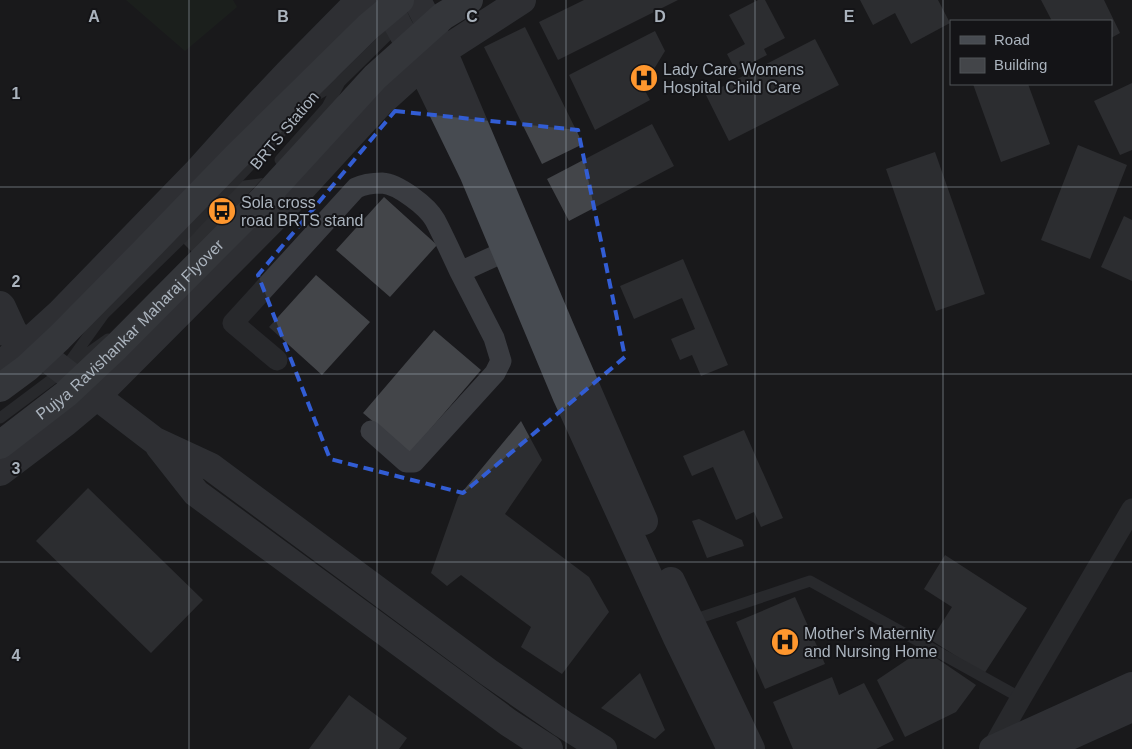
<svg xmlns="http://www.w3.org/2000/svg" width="1132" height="749" viewBox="0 0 1132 749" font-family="Helvetica,sans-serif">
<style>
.green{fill:#1e271e}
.building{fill:#434549}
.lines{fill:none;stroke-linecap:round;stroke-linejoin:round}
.lane{stroke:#3a3c41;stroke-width:11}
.street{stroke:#3a3c41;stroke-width:21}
.secondary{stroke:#474b51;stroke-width:28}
.primary-bridge{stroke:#555960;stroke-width:28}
.marked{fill:none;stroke:#325dd4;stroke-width:4;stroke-dasharray:10 6;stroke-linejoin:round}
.grid{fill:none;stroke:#aab3bd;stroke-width:1;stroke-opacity:0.55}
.labels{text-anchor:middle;stroke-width:4;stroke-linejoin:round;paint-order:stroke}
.poi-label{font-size:16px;fill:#aab3bd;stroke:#141417;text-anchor:start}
.street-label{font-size:16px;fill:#aab3bd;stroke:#141417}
.grid-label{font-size:16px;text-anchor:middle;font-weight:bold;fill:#aab3bd;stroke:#141417;stroke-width:4;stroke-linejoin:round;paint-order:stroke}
</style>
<rect width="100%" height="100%" fill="#19191c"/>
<path class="green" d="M126,0H233L237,7L185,51Z"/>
<path class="building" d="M584,0H678L558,60L539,22Z
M758,0H765L785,38L764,49L767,55L736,71L727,54L745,44L729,15Z
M860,0H938L950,23L911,44L895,13L873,25Z
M1041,0H1104L1120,33L1111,38V21H1052Z
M525,27L583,144L542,164L484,47Z
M655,31L665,51L654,69L655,77L642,85L650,100L595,130L569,75Z
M815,39L839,85L729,141L706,95Z
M1132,83V150L1120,155L1094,101Z
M973,84H1028L1050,144L1001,162Z
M652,124L674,166L569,221L547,179Z
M1078,145L1127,165L1090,259L1041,240Z
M935,152L985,294L936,311L886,169Z
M263,178L193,253L181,241L240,181Z
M384,197L437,245L390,297L336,250Z
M1124,216L1132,220V281L1101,267Z
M683,259L728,365L701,376L692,355L680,360L671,339L695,329L682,298L634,319L620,286Z
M316,275L370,322L322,375L269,327Z
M434,330L481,370L410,453L363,413Z
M521,421L542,460L505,514L589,577L609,612L562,674L521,647L531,627L461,575L447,586L431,573L458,497Z
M744,430L783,518L761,527L754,512L736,520L713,467L692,476L683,456Z
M88,488L203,600L151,653L36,541Z
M699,519L742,540L744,546L707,558L692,521Z
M945,555L1027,608L984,674L931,640L952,607L924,589Z
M795,597L825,664L765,689L736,622Z
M923,649L976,685L956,712L905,737L877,680Z
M640,673L665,730L655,739L601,708Z
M832,677L839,695L864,683L894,740L876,749H793L773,702Z
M349,695L407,738L399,749H309Z"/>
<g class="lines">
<path class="lane" d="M310,101L315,96L341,81L398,25
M280,160L327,107L340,82
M63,371L104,314L181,239L296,116
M0,418L63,371L108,339
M690,621L810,581L1021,698"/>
<path class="street" d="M277,360L233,323L356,188C364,184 372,183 382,183C398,184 427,206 435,220C444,237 452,255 460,272
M371,431L406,462H414L495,373L501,361L494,338L460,272L506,251
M992,749L1021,698L1132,509"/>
<path class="secondary" d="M386,0L398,25L421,66L474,175L567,397L677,638L731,749
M417,0L443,51L561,330L644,521
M0,305L2,307L14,333
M0,331L14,333L155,441L211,467L488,672L563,724L603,749
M0,365L27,343L61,312L196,173L241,123L288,73L360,0
M159,446L196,493L509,723L549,749
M0,472L66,422L97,396L281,211L380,103L421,66L443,51L522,0
M671,581L751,749
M993,749L1132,686
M1041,749L1132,708"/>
<g class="primary-bridge">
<path d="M0,388L27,368L59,338L140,256L236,157L368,27L400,0"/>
<path id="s1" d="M0,445L66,394L116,347L266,196L375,77L443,16L469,0"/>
</g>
</g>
<path d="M0 0H1132V749H0ZM395,111L578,130L625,357L463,493L330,459L258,275Z" fill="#19191c" fill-opacity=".55" fill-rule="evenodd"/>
<path class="marked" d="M395,111L578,130L625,357L463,493L330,459L258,275Z"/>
<path class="grid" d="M189,0V749M377,0V749M566,0V749M755,0V749M943,0V749M0,187H1132M0,374H1132M0,562H1132"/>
<defs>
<symbol id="hospital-disc" viewBox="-11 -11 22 22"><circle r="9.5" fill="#ff972e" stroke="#141417"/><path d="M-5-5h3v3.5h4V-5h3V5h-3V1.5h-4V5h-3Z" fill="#111"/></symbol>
<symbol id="bus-disc" viewBox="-11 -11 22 22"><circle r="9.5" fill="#ff972e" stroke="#141417"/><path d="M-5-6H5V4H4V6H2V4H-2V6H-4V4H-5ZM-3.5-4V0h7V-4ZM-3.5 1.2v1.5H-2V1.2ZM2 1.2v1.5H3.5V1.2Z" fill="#111"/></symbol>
</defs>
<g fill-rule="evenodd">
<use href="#hospital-disc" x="628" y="62" width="32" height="32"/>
<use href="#bus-disc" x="206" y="195" width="32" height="32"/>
<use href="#hospital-disc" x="769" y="626" width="32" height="32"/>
</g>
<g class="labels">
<g class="poi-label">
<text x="663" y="75">Lady Care Womens<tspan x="663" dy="18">Hospital Child Care</tspan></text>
<text x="241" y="208">Sola cross<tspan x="241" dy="18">road BRTS stand</tspan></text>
<text x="804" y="639">Mother's Maternity<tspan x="804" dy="18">and Nursing Home</tspan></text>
</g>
<g class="street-label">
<text transform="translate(284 130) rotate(-50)" y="6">BRTS Station</text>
<text dy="6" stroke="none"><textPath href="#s1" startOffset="174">Pujya Ravishankar Maharaj Flyover</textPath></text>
</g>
</g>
<g class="grid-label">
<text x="94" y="22">A</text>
<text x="283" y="22">B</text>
<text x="472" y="22">C</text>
<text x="660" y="22">D</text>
<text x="849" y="22">E</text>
<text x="16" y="99">1</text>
<text x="16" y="287">2</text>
<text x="16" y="474">3</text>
<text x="16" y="661">4</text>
</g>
<rect x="950" y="20" width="162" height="65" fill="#141417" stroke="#505459"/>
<rect x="960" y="36" width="25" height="8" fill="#474b51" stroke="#505459"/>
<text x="994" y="45" font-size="15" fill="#aab3bd">Road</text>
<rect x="960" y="58" width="25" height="15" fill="#434549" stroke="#505459"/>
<text x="994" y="70" font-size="15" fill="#aab3bd">Building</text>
</svg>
